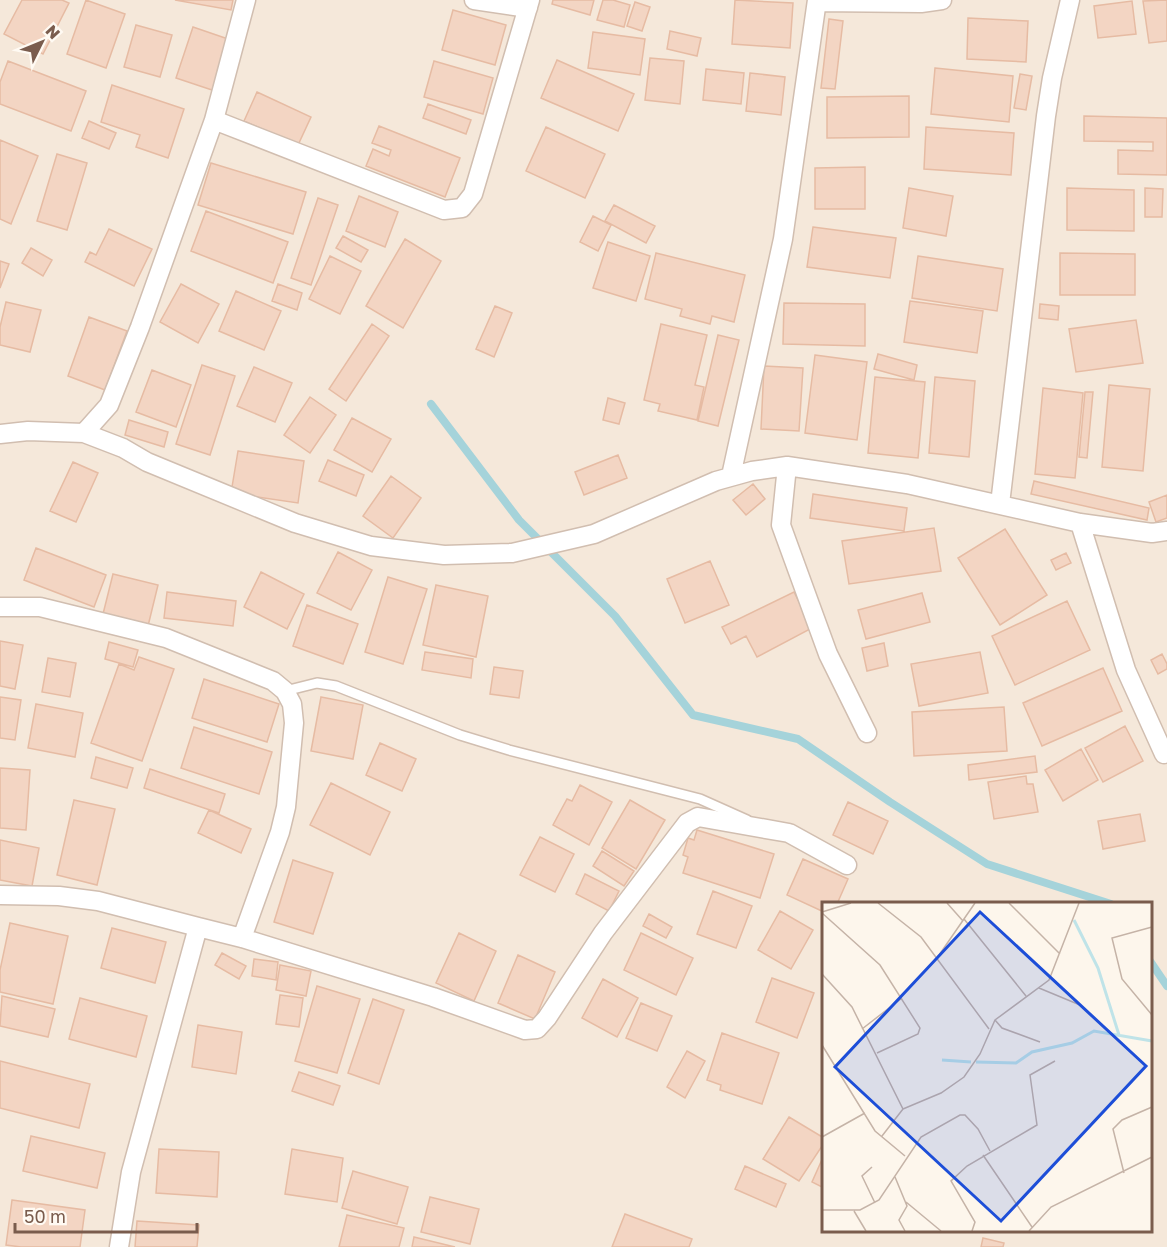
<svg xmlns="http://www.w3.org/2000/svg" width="1167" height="1247" viewBox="0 0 1167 1247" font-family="'Golos Text',sans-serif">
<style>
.residential{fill:#f5e8da;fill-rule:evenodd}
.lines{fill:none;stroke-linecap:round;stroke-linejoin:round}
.stream{stroke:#a5d3da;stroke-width:8}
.building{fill:#f3d5c3;stroke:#e6bba3;stroke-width:1.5}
.service-casing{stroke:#d1beb0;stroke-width:12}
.minor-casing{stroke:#d1beb0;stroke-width:21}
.service{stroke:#fff;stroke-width:9}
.minor{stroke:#fff;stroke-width:18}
.inset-river{fill:none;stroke:#bfe3e8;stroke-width:3}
.inset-road{fill:none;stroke:#c5b3a7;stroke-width:1.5}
.view{fill:#1d4ed8;fill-opacity:0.15;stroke:#1d4ed8;stroke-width:3}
.inset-edge{fill:none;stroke:#7a5c4d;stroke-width:3}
</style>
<rect width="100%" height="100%" fill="#fdf6ec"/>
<path class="residential" d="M0,0H1167V1247H0ZM824,904H1150V1230H824Z"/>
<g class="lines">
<path class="stream" d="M431,404L519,520L615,616L693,715L798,739L890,802L987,864L1111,904
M1150,961L1167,986"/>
</g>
<path class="building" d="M22,0H62L69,3L43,54L4,34Z
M86,0L125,14L106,68L67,54Z
M175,0H233L231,10Z
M553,0H594L590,15L552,4Z
M603,0H613L630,5L624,27L597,20Z
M735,0L793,3L790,48L732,44Z
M1167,0V41L1149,43L1143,1Z
M1132,1L1136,34L1098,38L1094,6Z
M635,2L650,7L642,31L627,26Z
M453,10L506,25L495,65L442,50Z
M968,18L1028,21L1026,62L967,59Z
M829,19L843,21L835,89L821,88Z
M136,25L172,35L160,77L124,67Z
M193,27L231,40L215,91L176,78Z
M670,31L701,38L697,56L667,49Z
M593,32L645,39L640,75L588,68Z
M650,58L684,61L680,104L645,100Z
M557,60L634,94L618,131L541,98Z
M8,61L86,91L71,131L0,104V82Z
M434,61L493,78L483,114L424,97Z
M935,68L1013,76L1009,122L931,114Z
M706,69L744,73L741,104L703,100Z
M750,73L785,77L781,115L746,111Z
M1020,74L1032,76L1026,110L1014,108Z
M112,85L184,109L168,158L136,147L140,135L101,122Z
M257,92L311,117L298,145L244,121Z
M909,96V137L827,138V97Z
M428,104L471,120L466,134L423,118Z
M1084,116L1167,118V175L1118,174V150L1153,151V142L1084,141Z
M89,121L116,133L109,149L82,138Z
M379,126L460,158L445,197L366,166L373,149L389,156L391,150L372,143Z
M546,127L605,154L585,198L526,171Z
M926,127L1014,133L1011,175L924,169Z
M0,140L38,156L11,224L0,219Z
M57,154L87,163L67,230L37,221Z
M211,163L306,192L293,234L198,205Z
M865,167V209H815V168Z
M909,188L953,196L946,236L903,228Z
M1067,188L1134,190V231L1067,230Z
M1145,188L1163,189L1162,217H1145Z
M359,196L398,212L385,247L346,231Z
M318,198L338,205L311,285L291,278Z
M614,205L655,226L646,243L605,221Z
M206,211L288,242L273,283L191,251Z
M593,216L611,225L598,251L580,242Z
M813,227L896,238L890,278L807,267Z
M109,229L152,249L134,286L85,262L90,252L96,255Z
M343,236L368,250L361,262L336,248Z
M405,239L441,261L403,328L366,306Z
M608,242L650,256L636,301L593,288Z
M31,248L52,260L43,276L22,263Z
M656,253L745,275L734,322L712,316L710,324L680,316L682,309L645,299Z
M1060,253L1135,254V295H1060Z
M330,256L361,271L340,314L309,299Z
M918,256L1003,269L997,311L912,298Z
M0,261L9,264L0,288Z
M181,284L219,304L198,343L160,322Z
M278,284L302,293L297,310L272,301Z
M236,291L281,311L264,350L219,331Z
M910,301L983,311L977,353L904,342Z
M6,302L41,310L30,352L0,345V327Z
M784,303L865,304V346L783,344Z
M1040,304L1059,306L1058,320L1039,318Z
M495,306L512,313L494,357L476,349Z
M89,317L127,331L105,390L68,376Z
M1136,320L1143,363L1076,372L1069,329Z
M372,324L389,336L346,401L329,389Z
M661,324L707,335L695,385L704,387L697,420L658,411L660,404L644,400Z
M718,335L739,340L718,426L698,421Z
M878,354L917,365L914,380L874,369Z
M815,355L867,362L857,440L805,433Z
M202,365L235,376L210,455L176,444Z
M764,366L803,368L799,431L761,429Z
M254,367L292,383L275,422L237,406Z
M152,370L191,385L176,427L136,412Z
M875,377L925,382L918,458L868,453Z
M935,377L975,381L969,457L929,453Z
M1109,385L1150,389L1143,471L1102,467Z
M1043,388L1083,393L1075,478L1035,474Z
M1085,392H1093L1087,458L1079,457Z
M310,397L336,415L310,453L284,435Z
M608,398L625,403L619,424L603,420Z
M352,418L391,439L372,472L334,450Z
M129,420L168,432L164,447L125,435Z
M238,451L304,461L298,503L231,493Z
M618,455L627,478L584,495L575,472Z
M328,460L364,475L356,496L319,481Z
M73,462L98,473L76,522L50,511Z
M391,476L421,498L393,538L363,516Z
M1034,481L1149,508L1147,520L1031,494Z
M753,484L765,499L746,515L733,500Z
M813,494L907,508L904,531L810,518Z
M1167,495V518L1156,522L1149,502Z
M934,528L941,571L849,584L842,541Z
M1005,529L1047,595L1000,625L958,558Z
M36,548L106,575L94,607L24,580Z
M338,552L372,570L351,610L317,593Z
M1066,553L1071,563L1056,570L1051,560Z
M710,561L729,605L685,623L667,579Z
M261,572L304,594L287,629L244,607Z
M113,574L158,585L148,626L103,614Z
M388,577L427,589L403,664L365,652Z
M436,585L488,596L476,657L423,645Z
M167,592L236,601L233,626L164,618Z
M794,592L812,628L757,657L746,636L731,644L722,627Z
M922,593L930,622L866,639L858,610Z
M1067,601L1090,650L1015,685L992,636Z
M307,605L358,624L343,664L293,646Z
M0,641L23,645L15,689L0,686Z
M109,642L138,650L133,667L105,659Z
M884,643L888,666L867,671L862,648Z
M425,652L473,659L471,678L422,670Z
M980,652L988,693L919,706L911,664Z
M1162,654L1167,664V669L1158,674L1151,660Z
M139,657L174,669L142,761L91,743L119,664L134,670Z
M48,658L76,663L70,697L42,692Z
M494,667L523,671L519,698L490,694Z
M1103,668L1122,711L1042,746L1023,703Z
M204,679L279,704L267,742L192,718Z
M0,697L21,700L15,740L0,738Z
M321,697L363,705L353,759L311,751Z
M36,704L83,713L75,757L28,748Z
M1004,707L1007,751L914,756L912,712Z
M1125,726L1143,761L1103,782L1085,748Z
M194,727L272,752L259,794L181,768Z
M380,743L416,759L402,791L366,775Z
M1081,749L1098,780L1063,801L1045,770Z
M1035,756L1037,772L969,780L968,765Z
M96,757L133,768L127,788L91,778Z
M0,768L30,770L26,830L0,828Z
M150,769L225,794L219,813L144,788Z
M1026,776L1027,784H1033L1038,812L994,819L988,782Z
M331,783L390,812L370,855L310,825Z
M580,785L612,802L589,845L553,825L567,799L572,801Z
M74,800L115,809L97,885L57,875Z
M630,800L665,820L636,869L602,848Z
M848,802L888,821L873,854L833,835Z
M209,810L251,829L241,853L198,833Z
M1140,814L1145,841L1103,849L1098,821Z
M697,830L774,854L760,898L683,873L688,857L683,855L688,838L694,840Z
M540,837L574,854L555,892L520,875Z
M0,840L39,848L32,886L0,880Z
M602,851L634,871L624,886L593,866Z
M803,859L848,879L837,904H824V912L787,895Z
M293,860L333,873L313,934L274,922Z
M585,874L619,891L609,911L576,894Z
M713,891L752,906L736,948L697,934Z
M780,911L813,930L791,969L758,950Z
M649,914L672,927L666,938L643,926Z
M10,923L68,936L53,1004L0,992V970Z
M112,928L166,942L155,983L101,968Z
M459,933L496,951L474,1001L436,983Z
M641,933L693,958L676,995L624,970Z
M222,953L246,966L239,979L215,965Z
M518,955L555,972L535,1019L498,1003Z
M254,959L278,962L276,980L252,976Z
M280,965L311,971L306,996L276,990Z
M772,978L814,993L797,1038L756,1022Z
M603,979L638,998L617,1037L582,1018Z
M317,986L360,999L337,1073L295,1061Z
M280,995L303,998L299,1027L276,1024Z
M2,996L55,1009L48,1037L0,1026Z
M80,998L147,1016L136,1057L69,1039Z
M373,999L404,1010L379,1084L348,1073Z
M641,1003L672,1016L657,1051L626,1038Z
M198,1025L242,1032L236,1074L192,1067Z
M722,1033L779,1053L762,1104L720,1090L721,1085L707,1080Z
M687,1051L705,1061L685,1098L667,1087Z
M0,1061L90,1084L79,1128L0,1108Z
M299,1072L340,1086L333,1105L292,1091Z
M789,1117L824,1138V1143L799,1181L763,1159Z
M31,1136L105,1153L97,1188L23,1171Z
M159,1149L219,1152L217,1197L156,1193Z
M292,1149L343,1158L337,1202L285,1194Z
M824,1155V1188L812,1182Z
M745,1166L786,1184L776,1207L735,1189Z
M353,1171L408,1187L397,1224L342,1208Z
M430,1197L479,1209L470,1244L421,1232Z
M12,1200L85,1210L80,1247H21L6,1245Z
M625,1214L692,1239L689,1247H612Z
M347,1215L404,1228L399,1247H339Z
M137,1221L199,1225L197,1247H135Z
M414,1237L455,1247H412Z
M983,1238L1004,1243L1003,1247H981Z"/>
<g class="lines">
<defs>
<path id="service" d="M285,691L317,683L336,686L460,735L509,750L700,799L747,820"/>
<path id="minor" d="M246,0L214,120L140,327L109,405L84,433L123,448L147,462L295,523L371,546L444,555L512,553L594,534L716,481L752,471L787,466L907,484L1080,523L1152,533L1167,531
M474,0L528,8
M817,2L921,3L942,0
M214,120L444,210L462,208L473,194L530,0
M0,434L28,431L84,433
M787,466L781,525L828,654L867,733
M731,476L783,239L817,0
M1000,504L1046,116L1052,78L1070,0
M1080,523L1126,670L1164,754
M0,607H40L166,638L273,681L285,691L292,704L294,723L286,807L280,832L242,938
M0,895L59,896L98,901L198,927L242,938L433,997L525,1030L537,1029L547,1018L603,933L687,823L698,817L789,833L847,865
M119,1247L131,1172L198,927"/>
</defs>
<use href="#service" class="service-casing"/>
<use href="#minor" class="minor-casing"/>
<use href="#service" class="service"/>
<use href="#minor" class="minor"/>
</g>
<g transform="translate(822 902)">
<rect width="330" height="330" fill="#fdf6ec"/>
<path class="inset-river" d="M252,18L276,66L297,133M120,158L149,160M154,160L194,161L210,150L250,141L272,129L330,139"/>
<path class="inset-road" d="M56,1L99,35L167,127M125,1L141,19M187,1L238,52M0,10L29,1M0,11L58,63L98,126L96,132L55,151M142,17L204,94M330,25L290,36L300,77L330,113M115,56L153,1M0,72L30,105L81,207L119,191L142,175L158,152L173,118L227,78L257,1M217,86L258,103M173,118L180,126L218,140M40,127L80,96M0,143L53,229L83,254M60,234L81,207M0,235L43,211M161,253L210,325M50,265L40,274L53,301M302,271L291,227L300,218L330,205M73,275L85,304L77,318L83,329M84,300L119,329M0,308H38L57,298L99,235L138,213H143L156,227L168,249M32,309L44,329M150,329L153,320L129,279L145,264L215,223L208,173L233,159M207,329L229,305L330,255"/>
<path class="view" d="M158,10L324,164L179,319L13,165Z"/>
<rect width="330" height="330" class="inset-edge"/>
</g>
<g transform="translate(42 42) rotate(47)" stroke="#fffaf3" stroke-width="4.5" paint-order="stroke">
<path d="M0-4.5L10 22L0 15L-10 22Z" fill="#7a5c4d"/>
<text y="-9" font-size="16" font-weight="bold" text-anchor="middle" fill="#7a5c4d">N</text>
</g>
<path d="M15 1223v9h182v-9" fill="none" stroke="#7a5c4d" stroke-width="3"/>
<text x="24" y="1223" font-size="18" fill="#7a5c4d" stroke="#fffaf3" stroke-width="4.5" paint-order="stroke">50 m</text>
</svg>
